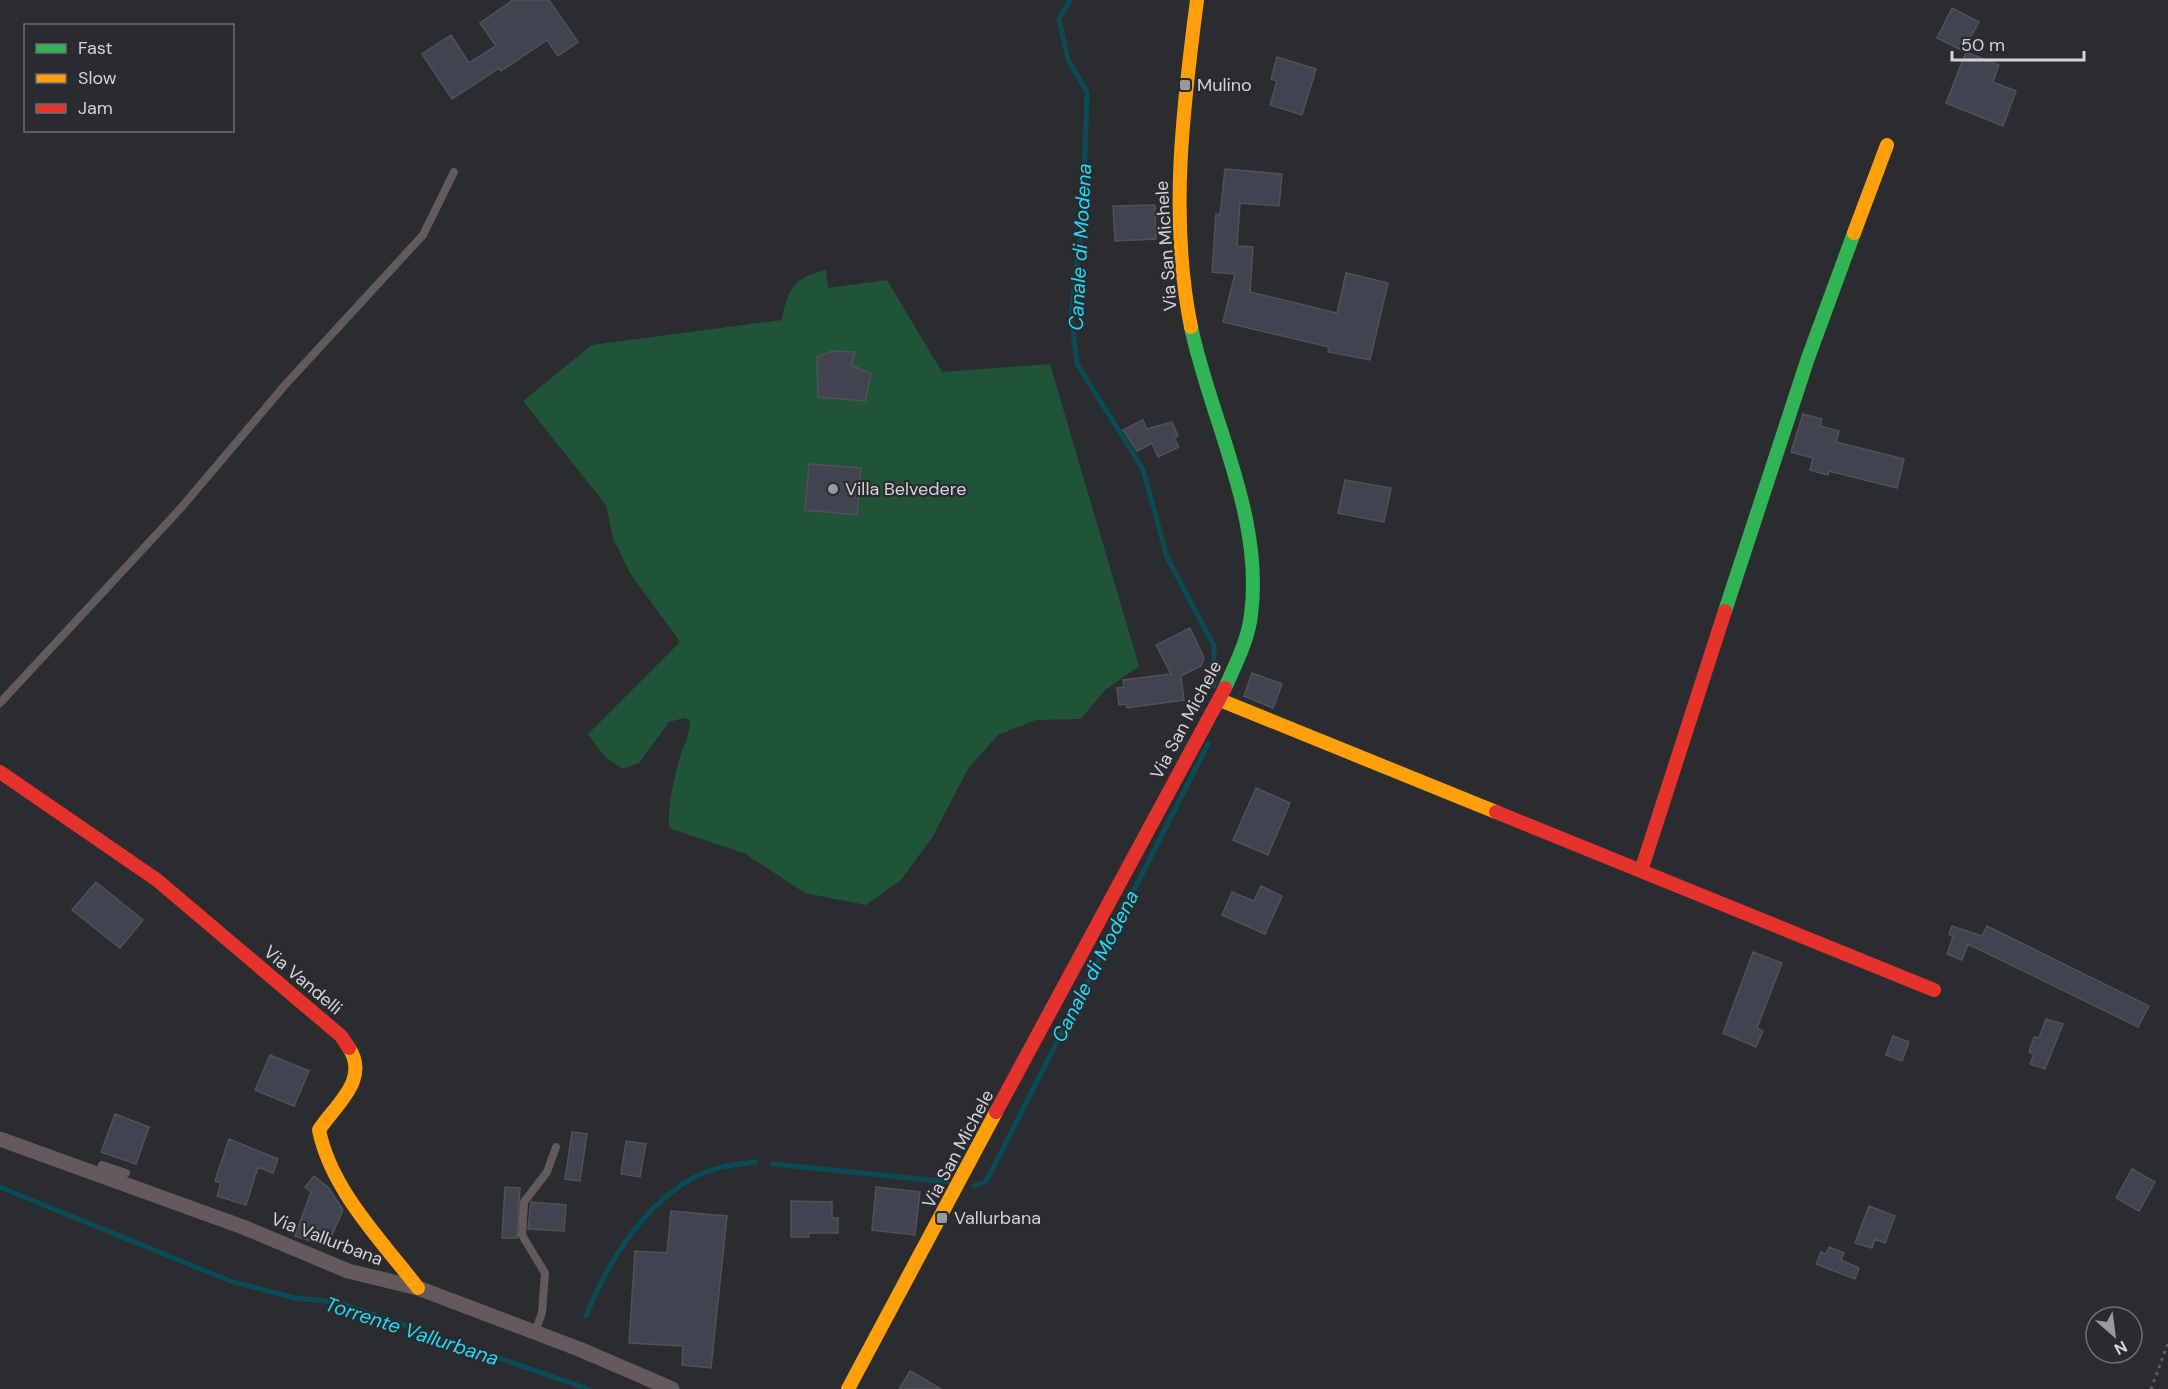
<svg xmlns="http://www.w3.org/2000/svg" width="2168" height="1389" viewBox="0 0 2168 1389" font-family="'DM Sans',sans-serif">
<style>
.green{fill:#205439}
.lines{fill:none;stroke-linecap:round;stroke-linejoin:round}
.stream{stroke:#0b4b55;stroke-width:5}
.building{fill:#414350;stroke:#505254;stroke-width:1.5}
.path{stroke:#615c5c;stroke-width:3;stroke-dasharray:3 4.5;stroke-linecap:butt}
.lane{stroke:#655a5b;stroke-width:8}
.street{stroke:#655a5b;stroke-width:15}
.fast{stroke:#30b455;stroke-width:14}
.slow{stroke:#ff9f0a;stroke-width:14}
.jam{stroke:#e5322d;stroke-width:14}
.poi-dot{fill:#98999c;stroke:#292b30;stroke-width:2}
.labels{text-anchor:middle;stroke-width:4.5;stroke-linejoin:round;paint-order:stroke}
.poi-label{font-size:18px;fill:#d3d4d7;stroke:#292b30;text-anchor:start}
.street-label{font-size:18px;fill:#d3d4d7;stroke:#292b30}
.water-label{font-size:20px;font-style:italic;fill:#1ddaf5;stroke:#292b30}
</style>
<rect width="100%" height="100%" fill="#2a2c2f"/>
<path class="green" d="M826,270L828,288L887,280L942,372L1050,364L1139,666L1105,690L1081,719L1036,720L998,735L968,769L933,836L901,880L866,905L805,893L744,853L669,828C668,806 673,783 679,761C683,744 689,741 690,720L684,718L669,722L640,762L623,769L604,756L588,734L680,642L630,573L613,538L606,505L523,401L592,345L782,320C787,290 794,277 826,270Z"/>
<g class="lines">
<path class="stream" d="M1070,0L1059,19L1068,60L1087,92L1083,214L1071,315L1077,364L1143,469L1167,557L1214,646V686
M773,1164L948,1182
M974,1186L985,1182L989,1176L1208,744
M0,1187L230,1281L295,1298L337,1302L588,1389
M586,1316C608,1261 645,1201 701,1174C718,1166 737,1165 755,1162"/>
</g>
<path class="building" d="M513,0H549L578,42L558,56L547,40L501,71L499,68L452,99L422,54L451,35L469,63L496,46L480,23Z
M1952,8L1979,22L1963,51L1937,38Z
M1966,52L1999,65L1993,82L2016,91L2003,126L1946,103Z
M1277,57L1316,69L1302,115L1270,105L1277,81L1271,79Z
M1225,169L1282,174L1279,206L1240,203L1237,246L1253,247L1250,292L1337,313L1346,273L1388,283L1370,360L1328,352L1329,347L1223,322L1235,274L1212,272L1216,214L1220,215Z
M1155,205L1156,239L1115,241L1113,206Z
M833,351L855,352L851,365L871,374L865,401L818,397L817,357Z
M1803,414L1822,419L1820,426L1839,431L1836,442L1904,459L1897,488L1829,471L1828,475L1810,470L1813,458L1791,452Z
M1143,420L1147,429L1172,422L1178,436L1174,438L1179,447L1158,457L1152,443L1137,451L1123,430Z
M809,464L861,468L857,515L805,510Z
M1345,480L1391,488L1384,522L1338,513Z
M1190,628L1204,658L1201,666L1181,676L1184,700L1127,708L1126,704L1119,705L1117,688L1124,687L1123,680L1171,674L1156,645Z
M1252,673L1282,684L1273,708L1244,696Z
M1256,788L1290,803L1268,855L1233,840Z
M96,882L143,920L120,948L72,910Z
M1261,886L1282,896L1265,934L1222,915L1232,892L1254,901Z
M1952,926L1982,936L1987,926L2149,1006L2138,1027L1968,944L1962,960L1947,954L1953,937L1949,934Z
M1753,952L1782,963L1757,1028L1763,1031L1756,1047L1723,1033Z
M2046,1019L2063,1024L2045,1069L2030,1064L2034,1054L2029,1052L2034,1037L2039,1038Z
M1893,1036L1909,1042L1902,1061L1886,1055Z
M270,1055L309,1071L294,1106L255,1090Z
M115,1114L149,1127L136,1164L101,1152Z
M572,1132L587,1134L580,1181L565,1179Z
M229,1139L278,1159L273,1173L258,1167L246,1205L217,1196L221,1183L215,1181Z
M626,1141L646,1144L640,1177L621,1174Z
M2132,1169L2155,1182L2139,1211L2116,1198Z
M314,1176L329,1188L343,1210L327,1246L295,1236L311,1192L305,1187Z
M505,1187L520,1188L517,1238H502Z
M876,1187L920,1192L915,1235L872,1230Z
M791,1201L832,1202V1218H838V1233H809V1237H791Z
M531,1202L566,1205L564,1231L528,1229Z
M1869,1206L1895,1216L1885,1243L1875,1239L1872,1248L1855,1243Z
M671,1211L727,1216L711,1368L682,1365L683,1346L629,1343L635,1251L667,1253Z
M1829,1247L1844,1253L1841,1260L1859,1268L1855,1279L1816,1264L1821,1252L1826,1254Z
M910,1371L941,1389H899Z"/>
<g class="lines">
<path class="path" d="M2151,1389L2168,1343"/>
<path class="lane" d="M0,703L180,509L285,385L423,235L454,172
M99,1175L102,1165L126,1173
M535,1332L542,1313L545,1273L522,1235L524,1202L547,1172L556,1147"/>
<path class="street" d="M0,1139L243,1227L348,1271L418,1288L579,1349L672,1389"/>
<path class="fast" d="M1191,327C1211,421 1264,517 1251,615C1248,641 1235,665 1225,688
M1725,611L1808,358L1854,233"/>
<path class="slow" d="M1854,233L1887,145
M1191,327C1169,219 1183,107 1197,0
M1220,700L1496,812
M349,1048C370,1080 335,1105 319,1130C331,1190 382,1241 418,1288
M848,1389L996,1112"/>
<path class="jam" d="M0,772L157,880L341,1036L349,1048
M1496,812L1934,990
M1641,871L1725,611
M996,1112L1225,688"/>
</g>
<g class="poi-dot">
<rect x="1179" y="79" width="12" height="12" rx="3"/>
<circle cx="833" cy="489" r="6"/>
<rect x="936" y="1212" width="12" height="12" rx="3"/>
</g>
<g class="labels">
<g class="poi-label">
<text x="1197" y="91">Mulino</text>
<text x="845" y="495">Villa Belvedere</text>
<text x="954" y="1224">Vallurbana</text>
</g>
<g class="street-label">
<text transform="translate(1166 246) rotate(-94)" y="6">Via San Michele</text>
<text transform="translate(1186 720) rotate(-62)" y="6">Via San Michele</text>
<text transform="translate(303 980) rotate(40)" y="6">Via Vandelli</text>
<text transform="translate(958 1149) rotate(-62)" y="6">Via San Michele</text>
<text transform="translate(327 1239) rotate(21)" y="6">Via Vallurbana</text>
</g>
<g class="water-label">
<text transform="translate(1080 247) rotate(-87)" y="7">Canale di Modena</text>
<text transform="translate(1095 966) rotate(-63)" y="7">Canale di Modena</text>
<text transform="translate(412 1331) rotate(18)" y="7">Torrente Vallurbana</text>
</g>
</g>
<rect x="24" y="24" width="210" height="108" fill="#292b30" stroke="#6d6f73" stroke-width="1.5"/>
<rect x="36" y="44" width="30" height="9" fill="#30b455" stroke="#6d6f73" stroke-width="1.5"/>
<text x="78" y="54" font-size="18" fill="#d3d4d7">Fast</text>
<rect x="36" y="74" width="30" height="9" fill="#ff9f0a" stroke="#6d6f73" stroke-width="1.5"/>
<text x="78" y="84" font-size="18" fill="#d3d4d7">Slow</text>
<rect x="36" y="104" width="30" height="9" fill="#e5322d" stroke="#6d6f73" stroke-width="1.5"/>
<text x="78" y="114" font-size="18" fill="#d3d4d7">Jam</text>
<g transform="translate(2114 1335) rotate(152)"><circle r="28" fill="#292b30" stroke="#6d6f73" stroke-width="1.5"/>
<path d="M0-4.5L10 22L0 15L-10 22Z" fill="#98999c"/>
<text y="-9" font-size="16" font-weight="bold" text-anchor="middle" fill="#d3d4d7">N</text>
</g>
<path d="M1952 51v9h132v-9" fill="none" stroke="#d3d4d7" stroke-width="3"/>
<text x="1961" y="51" font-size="18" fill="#d3d4d7" stroke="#292b30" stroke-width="4.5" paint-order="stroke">50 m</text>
</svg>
